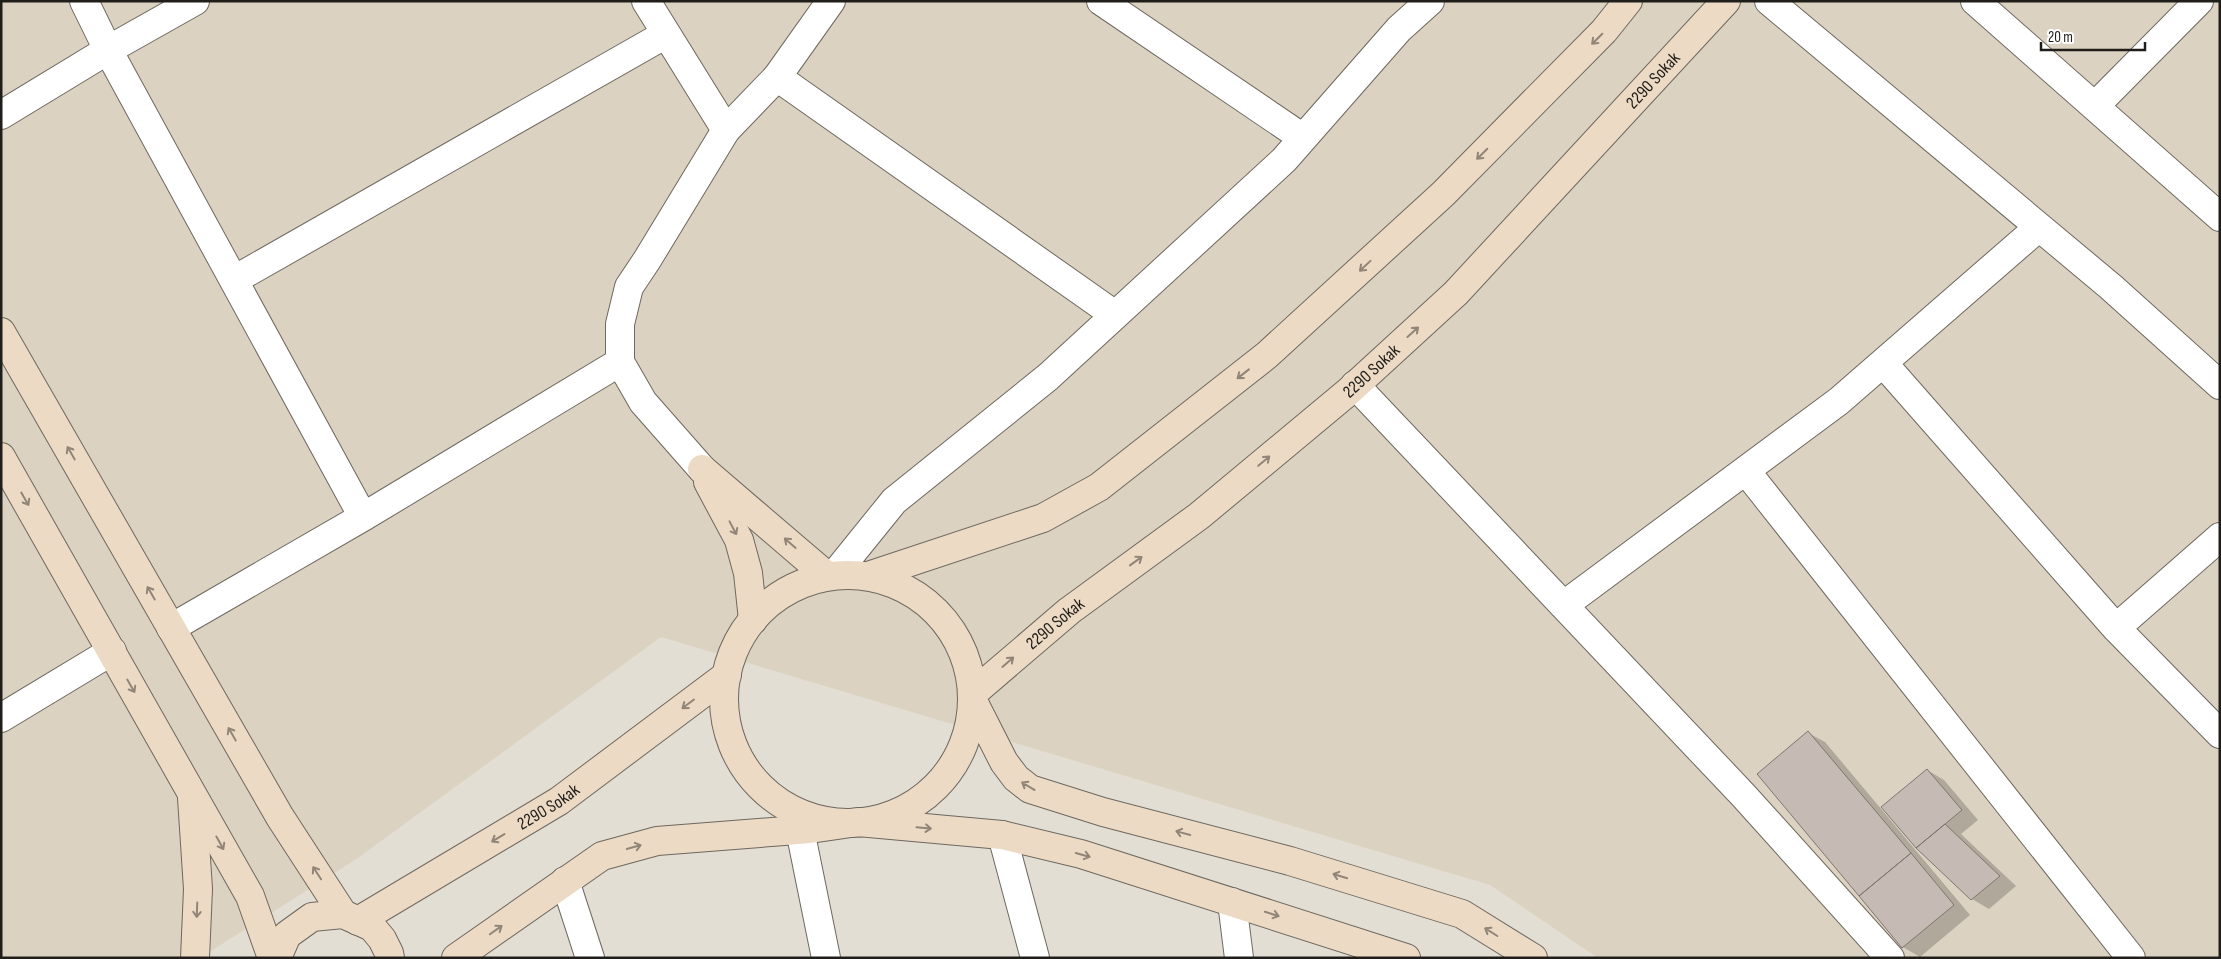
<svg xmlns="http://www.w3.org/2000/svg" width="2221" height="959" viewBox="0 0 2221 959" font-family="'Sofia Sans Condensed',sans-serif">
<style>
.built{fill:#dcd2c1}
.shadow{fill:#0003}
.building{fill:#c5bbb4;stroke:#7f766f}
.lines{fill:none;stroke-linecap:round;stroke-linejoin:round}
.minor-casing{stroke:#6d685f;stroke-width:30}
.tertiary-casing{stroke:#6d685f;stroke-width:30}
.secondary-casing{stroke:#6d685f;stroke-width:30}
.minor{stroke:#fff;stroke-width:28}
.tertiary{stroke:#fff;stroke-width:28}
.secondary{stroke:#eddac4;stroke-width:28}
.oneway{stroke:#918578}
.labels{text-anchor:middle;stroke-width:4;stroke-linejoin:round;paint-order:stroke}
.street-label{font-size:18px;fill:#201e1a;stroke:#fff}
</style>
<rect width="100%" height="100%" fill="#e3ded3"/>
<path class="built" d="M1,1H2220V958H1598L1490,885L661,637L355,860L200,958H1Z"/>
<path class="shadow" d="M1808,733L1825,742L1970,915L1920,957L1903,947L1759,774Z
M1927,770L1944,780L1978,820L1961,834L2016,886L1989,909L1972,899L1917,848Z"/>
<path class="building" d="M1808,731L1911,853L1859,896L1757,774Z
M1927,769L1962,810L1916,848L1881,807Z
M1945,824L2000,876L1971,900L1916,848Z
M1911,853L1954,905L1902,948L1859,896Z"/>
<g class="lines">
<defs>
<path id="minor" d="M84,1L108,50L363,517
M646,1L726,130
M1101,1L1303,138
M1769,1L2111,287L2220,385
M1975,1L2220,217
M777,77L1115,315
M2095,106L2199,1
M1,115L108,50L195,1
M234,280L666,34
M1883,363L2116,628L2220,734
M1355,385L1744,796L1890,958
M1746,471L2131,958
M835,574L894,501L1048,377L1284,160L1399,29L1430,1
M1564,605L1839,401L2039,227
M171,628L363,517L620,362
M2116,628L2220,537
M1,718L112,651
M800,830L826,958
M1002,835L1035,958
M565,881L590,958
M1232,902L1239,958"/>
<path id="tertiary" d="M702,469L643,402L620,362V324L629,287L647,260L726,130L777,77L831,1"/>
<g id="secondary">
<path d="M1,332L280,817L343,914"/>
<path d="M1,457L250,896L272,958"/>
<path d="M702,469L827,576"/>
<path d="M708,482L739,540L748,573L753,620"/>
<circle cx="848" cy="699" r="124"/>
<path d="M868,576L1043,518L1099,487L1267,355L1443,194L1604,31L1628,1"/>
<path id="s1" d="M972,694L1069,611L1199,516L1348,392L1456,293L1726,1"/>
<path d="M973,701L1004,762L1016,778L1030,789L1103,812L1290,861L1462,914L1533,958"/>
<path d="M192,798L198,889L195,958"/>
<path id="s2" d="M358,921L559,801L727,675"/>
<path d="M277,958L287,935L312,917L343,914L372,927L382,939L389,953L390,958"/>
<path d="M456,958L602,856L657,841L810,829L858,822L1002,835L1081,854L1406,958"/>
</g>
</defs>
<use href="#minor" class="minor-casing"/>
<use href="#tertiary" class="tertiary-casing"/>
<use href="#secondary" class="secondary-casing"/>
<use href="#minor" class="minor"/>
<use href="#tertiary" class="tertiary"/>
<use href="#secondary" class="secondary"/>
</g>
<defs><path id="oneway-shaft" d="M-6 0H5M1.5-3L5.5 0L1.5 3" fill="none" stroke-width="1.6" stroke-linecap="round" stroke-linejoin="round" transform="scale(1.25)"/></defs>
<g class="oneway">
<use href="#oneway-shaft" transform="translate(1597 39) rotate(135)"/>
<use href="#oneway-shaft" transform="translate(1482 154) rotate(135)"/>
<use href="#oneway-shaft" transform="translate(1365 266) rotate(137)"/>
<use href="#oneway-shaft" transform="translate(1413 332) rotate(-42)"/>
<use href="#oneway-shaft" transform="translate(1243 374) rotate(142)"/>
<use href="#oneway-shaft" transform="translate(71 453) rotate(-120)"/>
<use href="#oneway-shaft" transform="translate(1264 461) rotate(-40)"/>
<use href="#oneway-shaft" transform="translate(25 499) rotate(60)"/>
<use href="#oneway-shaft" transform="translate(733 528) rotate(62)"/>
<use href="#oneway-shaft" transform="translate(790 543) rotate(-139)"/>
<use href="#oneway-shaft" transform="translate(1136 561) rotate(-36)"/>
<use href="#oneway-shaft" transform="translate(151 593) rotate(-120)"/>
<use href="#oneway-shaft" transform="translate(1008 662) rotate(-41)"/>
<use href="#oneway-shaft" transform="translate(131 686) rotate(60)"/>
<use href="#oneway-shaft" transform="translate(688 704) rotate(143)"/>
<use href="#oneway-shaft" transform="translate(232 734) rotate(-120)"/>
<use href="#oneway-shaft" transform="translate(1028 786) rotate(-149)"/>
<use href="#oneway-shaft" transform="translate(924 828) rotate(5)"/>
<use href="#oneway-shaft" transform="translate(1183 833) rotate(-165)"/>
<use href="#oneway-shaft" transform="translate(498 838) rotate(149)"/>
<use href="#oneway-shaft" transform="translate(220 843) rotate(61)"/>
<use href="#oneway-shaft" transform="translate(634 847) rotate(-16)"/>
<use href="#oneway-shaft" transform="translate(1083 855) rotate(16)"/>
<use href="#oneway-shaft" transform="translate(317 873) rotate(-123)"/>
<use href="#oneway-shaft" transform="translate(1340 876) rotate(-163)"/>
<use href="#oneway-shaft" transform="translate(197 910) rotate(92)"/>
<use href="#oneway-shaft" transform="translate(1272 914) rotate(18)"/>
<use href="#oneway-shaft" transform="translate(496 930) rotate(-35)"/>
<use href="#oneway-shaft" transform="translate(1491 932) rotate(-148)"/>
</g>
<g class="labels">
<g class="street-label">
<text dy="6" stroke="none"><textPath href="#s1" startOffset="919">2290 Sokak</textPath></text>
<text dy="6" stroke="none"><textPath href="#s1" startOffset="514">2290 Sokak</textPath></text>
<text dy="6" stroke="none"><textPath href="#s1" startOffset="109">2290 Sokak</textPath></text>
<text dy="6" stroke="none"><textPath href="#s2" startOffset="222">2290 Sokak</textPath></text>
</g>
</g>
<rect width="2221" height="959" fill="none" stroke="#201e1a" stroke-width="5"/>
<path d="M2041 42v8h104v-8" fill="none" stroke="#201e1a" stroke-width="2.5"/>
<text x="2048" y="42" font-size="15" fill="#201e1a" stroke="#ffffff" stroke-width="4" paint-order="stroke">20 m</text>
</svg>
